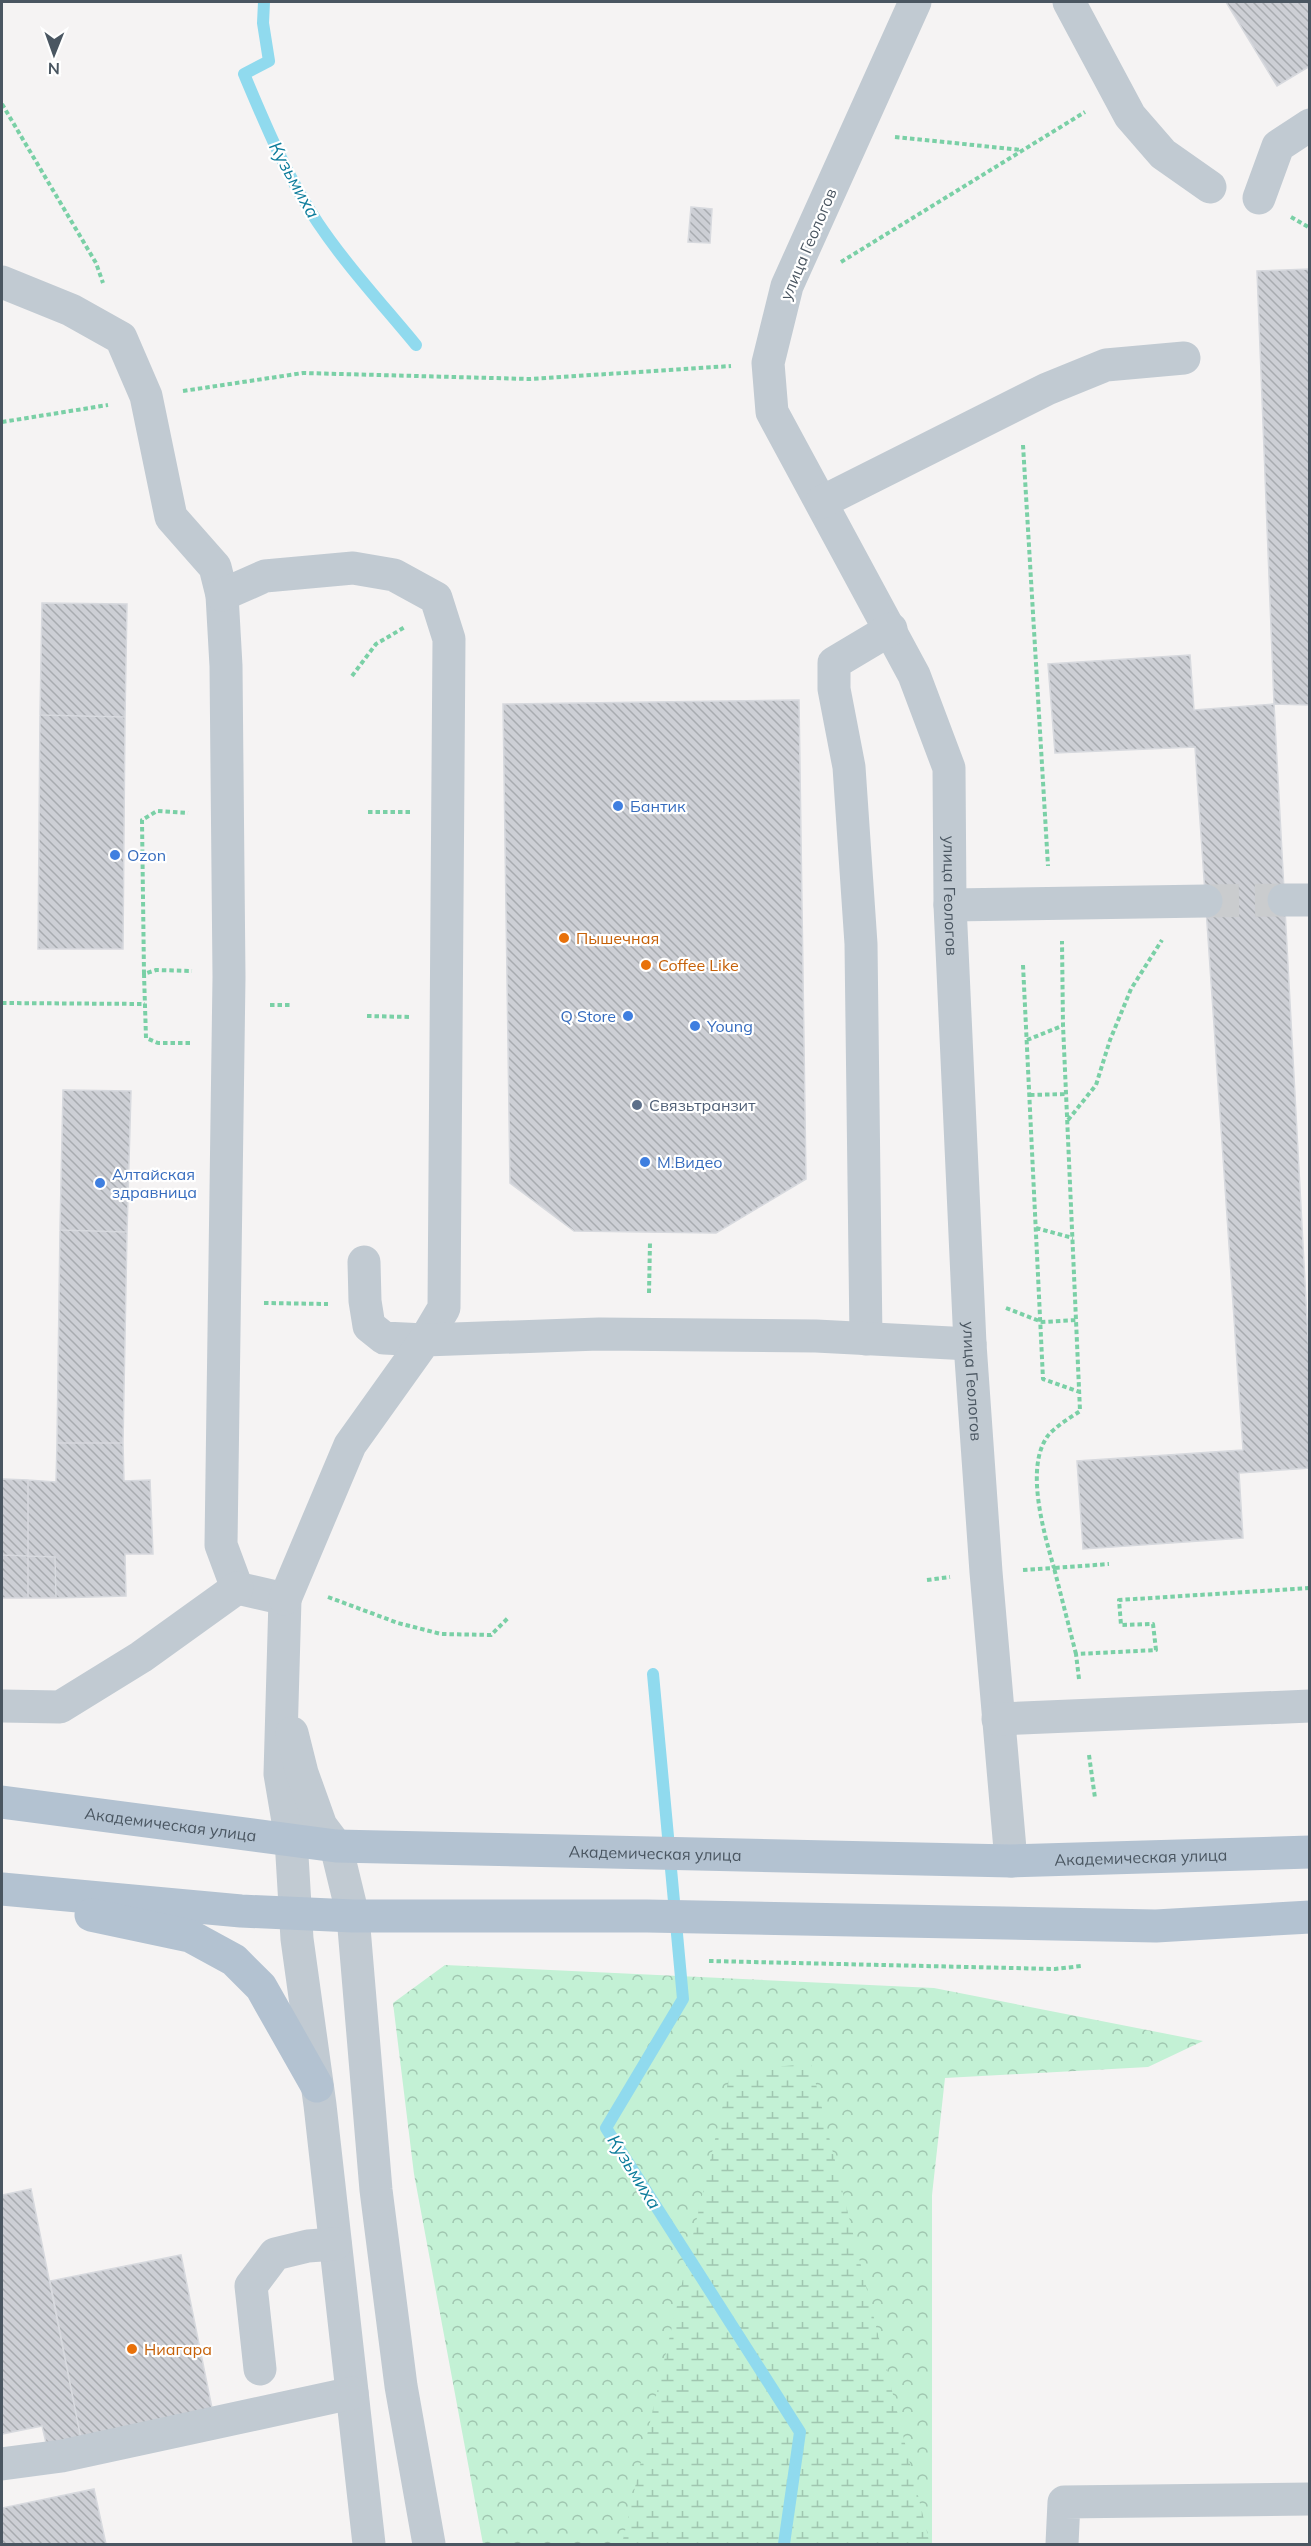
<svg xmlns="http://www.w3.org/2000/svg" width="1311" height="2546" viewBox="0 0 1311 2546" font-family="Mulish,sans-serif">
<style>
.forest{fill:url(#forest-crowns)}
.wetland{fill:url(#wetland-marsh)}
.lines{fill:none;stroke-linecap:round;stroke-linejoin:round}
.stream{stroke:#90daee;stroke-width:12}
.building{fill:url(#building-back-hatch);stroke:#d7d9de;stroke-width:1.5}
.minor-tunnel{stroke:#caccce;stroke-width:33;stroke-dasharray:33 16;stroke-linecap:butt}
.path{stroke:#7ad0a6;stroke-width:4;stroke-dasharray:4.5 3;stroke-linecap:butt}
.minor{stroke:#c1cad2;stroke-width:33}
.major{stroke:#b3c2d1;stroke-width:33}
.shop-dot{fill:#3f7fe0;stroke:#fff;stroke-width:2}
.food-dot{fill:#e8710a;stroke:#fff;stroke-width:2}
.service-dot{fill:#5c6f8a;stroke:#fff;stroke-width:2}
.labels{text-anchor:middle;stroke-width:4.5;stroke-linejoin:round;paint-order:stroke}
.street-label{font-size:16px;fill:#4a5661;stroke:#fff}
.shop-label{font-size:16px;fill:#366cbe;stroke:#fff;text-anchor:start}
.food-label{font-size:16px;fill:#c56008;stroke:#fff;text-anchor:start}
.service-label{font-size:16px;fill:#4e5e75;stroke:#fff;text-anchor:start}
.water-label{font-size:18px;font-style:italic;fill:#0c7c9b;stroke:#fff}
</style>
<defs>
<pattern id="forest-crowns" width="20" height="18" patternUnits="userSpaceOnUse" patternTransform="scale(1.5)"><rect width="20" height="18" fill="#c3f1d5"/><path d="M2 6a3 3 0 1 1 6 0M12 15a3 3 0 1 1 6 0" fill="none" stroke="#a0c6b0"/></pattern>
<pattern id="wetland-marsh" width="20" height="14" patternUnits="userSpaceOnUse" patternTransform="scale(1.5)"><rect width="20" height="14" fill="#c3f1d5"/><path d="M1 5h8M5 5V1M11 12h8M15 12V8" fill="none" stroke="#a0c6b0"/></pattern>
<pattern id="building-back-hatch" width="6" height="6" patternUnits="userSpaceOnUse" patternTransform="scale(1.5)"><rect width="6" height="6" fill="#cdcfd5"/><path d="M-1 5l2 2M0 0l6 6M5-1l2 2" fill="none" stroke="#a8abb0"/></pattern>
</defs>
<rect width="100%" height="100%" fill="#f5f3f3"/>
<path class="forest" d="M445,1965L934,1988L1203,2041L1148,2067L945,2078L932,2195V2544H483L414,2174L393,2003Z"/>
<path class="wetland" d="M811,2064L930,2544H622L731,2070Z"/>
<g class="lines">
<path class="stream" d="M264,2L263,23L269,61L244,74C265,124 287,177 318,223C347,266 383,305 416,345
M653,1674L683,1999L606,2128L800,2432L784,2544"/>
</g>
<path class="building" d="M1226,2H1310V66L1277,86Z
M691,207L712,209L710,243L688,242Z
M1310,269V705L1274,704L1257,271Z
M42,603L127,604L125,717L40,715Z
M1190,655L1194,710L1274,704L1310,1375V1468L1239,1473L1243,1538L1083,1549L1077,1461L1243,1450L1195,747L1055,753L1048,664Z
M799,700L806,1179L716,1233L574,1231L510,1183L503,704Z
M40,715L125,717L123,949H38Z
M63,1090L131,1091L127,1232L60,1230Z
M60,1230L127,1232L123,1443H57Z
M57,1443H123L124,1481L150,1480L153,1554H125L126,1596L56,1598L55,1557L28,1556V1480L56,1482Z
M2,1479L28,1480V1556L2,1555Z
M2,1555L28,1556V1598H2Z
M28,1556L55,1557L56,1598H28Z
M31,2189L82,2444L48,2451L42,2426L2,2434V2195Z
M181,2255L214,2418L82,2444L50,2281Z
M94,2489L106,2544H2V2508Z"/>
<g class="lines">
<path class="minor-tunnel" d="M1206,901L1284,900"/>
<path class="path" d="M2,104L96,263L103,283
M895,137L1022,150
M1291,217L1310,228
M841,262L1085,112
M183,391L303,373L530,379L731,366
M2,422L108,405
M1023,445L1048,866
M352,676L376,644L405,627
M368,812H411
M1023,965L1043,1379L1080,1392
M144,974L142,820L157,811L188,813
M2,1003L145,1004
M270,1005H290
M367,1016L410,1017
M1027,1040L1062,1026
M190,1043H158L146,1038L144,974L156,970L192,971
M1030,1095L1066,1094
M1068,1120L1096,1085L1110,1040L1131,989L1162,940
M1036,1228L1073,1238
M649,1293L650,1242
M264,1303L328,1304
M1006,1308L1042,1322L1077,1320
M1023,1570L1054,1568C1044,1533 1025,1469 1047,1437C1054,1427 1070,1418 1080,1411L1063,1025L1062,941
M927,1580L950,1577
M328,1597L398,1623L441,1634L491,1635L509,1617
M1076,1654L1054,1568L1109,1564
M1079,1679L1076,1654L1156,1650L1153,1624L1121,1625L1119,1600L1310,1588
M1089,1755L1095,1798
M709,1961L1055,1969L1081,1966"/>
<g class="minor">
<path id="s1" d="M915,2L787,286L768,363L772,412L914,675L949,768L950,905L970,1344L986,1572L1011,1861"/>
<path d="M1069,2L1130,116L1163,154L1210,187"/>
<path d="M1259,198L1278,146L1310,125"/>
<path d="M2,282L71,310L121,338L146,396L171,517L215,567L222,595L226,666L229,977L221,1545L237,1588L285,1599L280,1774L291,1839L297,1939L320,2105L369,2544"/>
<path d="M822,502L1047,389L1106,365L1184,358"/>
<path d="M222,595L265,576L353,568L394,575L436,598L449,639L444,1308L425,1340L384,1338L369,1326L365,1301L364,1262"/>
<path d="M1284,900H1310"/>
<path d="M950,905L1206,901"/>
<path d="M866,1339L861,944L849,767L834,689V663L891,629"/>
<path d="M285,1599L350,1445L425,1340L599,1334L816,1336L970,1344"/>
<path d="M2,1706L60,1707L141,1657L237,1588"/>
<path d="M998,1719L1310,1706"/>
<path d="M292,1733L302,1773L321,1826L336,1846L353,1916L376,2190L401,2386L429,2544"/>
<path d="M260,2369L251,2286L275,2254L308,2246L335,2244"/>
<path d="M2,2464L62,2456L352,2393"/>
<path d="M1062,2544L1064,2502L1310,2499"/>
</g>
<g class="major">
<path id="s2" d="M2,1802L336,1846L1011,1861L1310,1852"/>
<path d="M2,1889L241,1911L353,1916H647L1156,1926L1310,1917"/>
<path d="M91,1915L190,1936L234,1960L261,1987L317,2086"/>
</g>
</g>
<g class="shop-dot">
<circle cx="618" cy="806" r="6"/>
<circle cx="115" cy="855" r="6"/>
<circle cx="628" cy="1016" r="6"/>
<circle cx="695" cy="1026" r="6"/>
<circle cx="645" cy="1162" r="6"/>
<circle cx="100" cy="1183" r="6"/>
</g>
<g class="food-dot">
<circle cx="564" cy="938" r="6"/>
<circle cx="646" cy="965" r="6"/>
<circle cx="132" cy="2349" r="6"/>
</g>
<circle class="service-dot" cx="637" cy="1105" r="6"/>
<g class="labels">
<g class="street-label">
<text transform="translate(808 244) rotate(-67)" y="6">улица Геологов</text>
<text dy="6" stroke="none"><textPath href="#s1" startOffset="966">улица Геологов</textPath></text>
<text dy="6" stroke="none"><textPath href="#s1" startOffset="1452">улица Геологов</textPath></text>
<text dy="6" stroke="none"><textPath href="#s2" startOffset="170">Академическая улица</textPath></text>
<text dy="6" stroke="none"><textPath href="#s2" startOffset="656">Академическая улица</textPath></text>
<text dy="6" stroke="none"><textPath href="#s2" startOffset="1142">Академическая улица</textPath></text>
</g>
<g class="shop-label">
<text x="630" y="812">Бантик</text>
<text x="127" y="861">Ozon</text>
<text x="616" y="1022" text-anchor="end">Q Store</text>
<text x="707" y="1032">Young</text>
<text x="657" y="1168">М.Видео</text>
<text x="112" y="1180">Алтайская<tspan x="112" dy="18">здравница</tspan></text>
</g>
<g class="food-label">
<text x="576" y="944">Пышечная</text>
<text x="658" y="971">Coffee Like</text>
<text x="144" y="2355">Ниагара</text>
</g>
<g class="service-label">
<text x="649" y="1111">Связьтранзит</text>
</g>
<g class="water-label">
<text transform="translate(294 180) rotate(61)" y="6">Кузьмиха</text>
<text transform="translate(634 2172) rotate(58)" y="6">Кузьмиха</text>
</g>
</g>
<rect width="1311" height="2546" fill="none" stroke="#4a5661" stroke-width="6"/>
<g transform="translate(54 54) rotate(181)" stroke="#ffffff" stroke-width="4.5" paint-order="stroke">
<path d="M0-4.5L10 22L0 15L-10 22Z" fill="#4a5661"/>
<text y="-9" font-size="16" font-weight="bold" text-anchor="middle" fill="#4a5661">N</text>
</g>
</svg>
